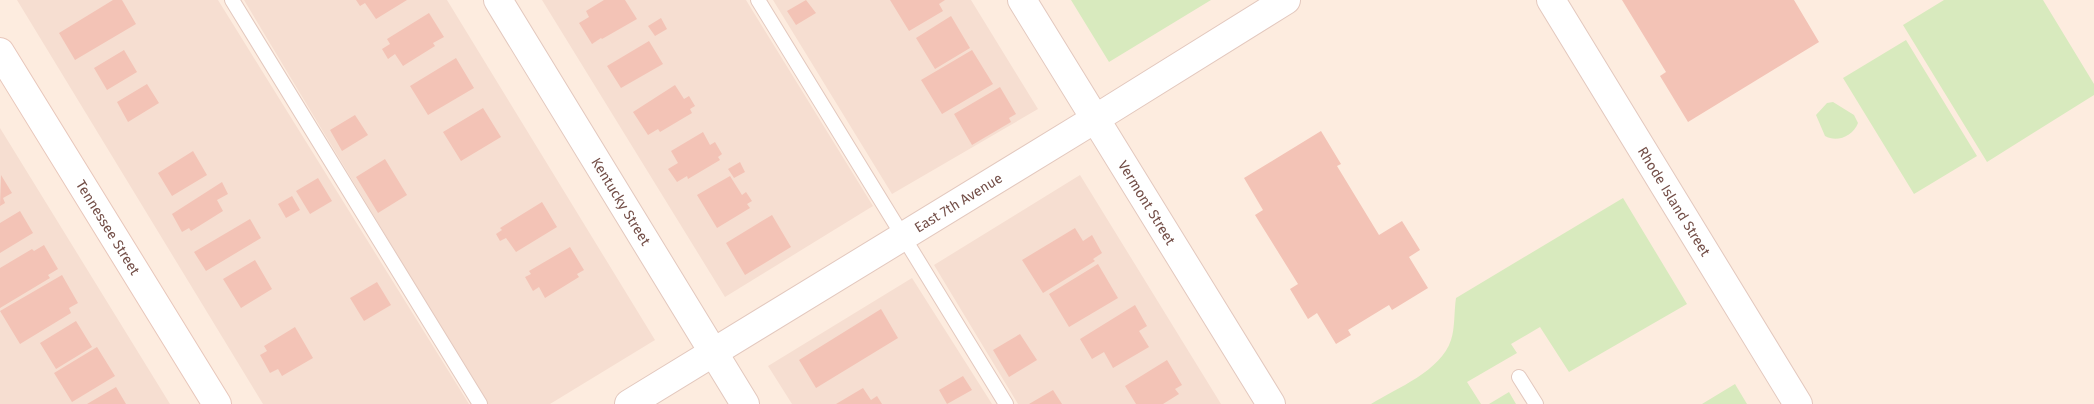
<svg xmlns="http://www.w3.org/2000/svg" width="2094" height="404" viewBox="0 0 2094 404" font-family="'Fira Sans',sans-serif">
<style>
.residential{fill:#f6ded1}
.green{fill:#d8eabe}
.building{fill:#f3c3b6}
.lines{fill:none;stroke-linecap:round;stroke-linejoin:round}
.lane-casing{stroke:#e3c8be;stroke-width:16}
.street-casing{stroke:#e3c8be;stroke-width:30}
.secondary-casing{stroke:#e8c7bb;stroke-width:30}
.lane{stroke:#fff;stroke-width:14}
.street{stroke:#fff;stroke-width:28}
.secondary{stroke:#fff;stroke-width:28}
.labels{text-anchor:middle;stroke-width:4;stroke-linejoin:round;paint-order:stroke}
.street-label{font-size:14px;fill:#734e47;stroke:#fff0e6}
</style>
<rect width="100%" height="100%" fill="#fdecdf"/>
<path class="residential" d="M17,0H218L469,404H263Z
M244,0H447L655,340L550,404H487Z
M542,0H746L873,206L725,297Z
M773,0H971L1038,109L892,194Z
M0,128L170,404H0Z
M1080,175L1221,404H1018L934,265Z
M912,278L992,404H792L768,366Z"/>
<path class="green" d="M1071,0H1211L1109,62Z
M1944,0H2043L2094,84V95L1987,162L1903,25Z
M1906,40L1977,156L1914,194L1843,78Z
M1833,102L1854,115L1858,123C1853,136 1837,143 1825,136L1816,115L1827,103Z
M1623,198L1687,304L1569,372L1540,327L1511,344L1517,353L1467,382L1481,404H1371C1397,388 1441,371 1451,340C1455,328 1454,311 1456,298Z
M1735,384L1747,404H1702Z
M1509,392L1516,404H1489Z"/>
<path class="building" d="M113,0H122L136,24L75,60L59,33Z
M356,0H407L376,19L365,3L360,6Z
M604,0H625L637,19L602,39L601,38L592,44L579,23L589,17L586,11Z
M806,0L816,13L796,25L787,11Z
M890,0H945L939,4L943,11L909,31Z
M1622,0H1794L1819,42L1688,122L1660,76L1666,72Z
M429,13L444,37L433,43L435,46L403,66L395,54L388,59L382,49L390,44L387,39Z
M951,16L970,48L935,69L916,38Z
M661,18L667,29L655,36L648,26Z
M649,41L663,64L621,88L607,66Z
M124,50L137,72L107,90L94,68Z
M972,50L993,84L942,114L921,80Z
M456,58L474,88L428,115L410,86Z
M147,84L159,103L128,122L117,102Z
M675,85L684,99L689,96L695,106L690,109L692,113L660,132L658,129L648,135L633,112Z
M1000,87L1016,114L1009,118L1011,122L972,145L954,114Z
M483,108L501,137L461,161L443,132Z
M355,115L368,135L342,151L330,130Z
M1321,131L1341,164L1337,166L1379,235L1402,221L1420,250L1409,257L1428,288L1392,310L1389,305L1348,330L1351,335L1336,344L1317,313L1308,319L1290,289L1298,284L1255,215L1263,210L1244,178Z
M703,132L710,145L715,142L722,154L718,157L720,160L688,179L687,176L677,182L668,169L678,163L671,151Z
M193,151L207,175L172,196L158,173Z
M385,159L407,195L378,213L356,177Z
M740,162L745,172L734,178L728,169Z
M1,175L12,193L3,198L5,203L0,206Z
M730,176L742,195L746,192L752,201L747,204L750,208L717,228L697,195Z
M318,178L332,201L310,214L296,191Z
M222,182L228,194L217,200L223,211L191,231L189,228L182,232L172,214Z
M292,196L300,210L286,218L278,204Z
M542,202L557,227L516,252L506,238L500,241L496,234L502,230L500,228Z
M20,211L33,233L0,253V223Z
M772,215L791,247L745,275L726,243Z
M250,219L261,238L206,271L194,252Z
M1075,228L1083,241L1092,235L1102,253L1093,259L1095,261L1043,293L1022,260Z
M44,245L58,269L48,275L50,278L0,308V268L32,249L34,251Z
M570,247L584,270L577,274L579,277L545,298L539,287L533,291L525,277L531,274L529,271Z
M255,260L272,289L241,308L223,279Z
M1098,264L1118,298L1069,327L1049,294Z
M62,275L78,303L69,308L71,313L20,344L0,311Z
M377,282L391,305L364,321L350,298Z
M1135,305L1147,326L1139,331L1149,347L1113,368L1104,352L1092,359L1080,339Z
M881,309L898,338L816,388L799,360Z
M76,321L92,347L56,369L40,343Z
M295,327L313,358L282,376L278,369L270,373L260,355L267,351L264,346Z
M1020,334L1037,360L1009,377L993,350Z
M97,347L115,376L72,402L54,373Z
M1167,360L1182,385L1175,389L1179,394L1163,404H1136L1125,386Z
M963,376L972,390L947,404L939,390Z
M116,387L126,404H87Z
M863,388L871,400L877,396L882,404H836Z
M1053,390L1062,404H1029Z"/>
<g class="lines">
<defs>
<path id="lane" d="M232,0L480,404
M758,0L1006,404
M1519,377L1536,404"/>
<g id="street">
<path id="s1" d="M498,0L745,404"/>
<path id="s2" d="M1022,0L1271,404"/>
<path id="s3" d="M1551,0L1798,404"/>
<path id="s4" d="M629,404L1095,119L1286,0"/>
</g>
<g id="secondary">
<path id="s5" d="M0,52L217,404"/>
</g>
</defs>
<use href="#lane" class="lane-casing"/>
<use href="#street" class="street-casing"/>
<use href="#secondary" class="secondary-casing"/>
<use href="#lane" class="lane"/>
<use href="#street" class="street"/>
<use href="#secondary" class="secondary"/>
</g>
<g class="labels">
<g class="street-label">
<text dy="5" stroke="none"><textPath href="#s1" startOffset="236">Kentucky Street</textPath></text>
<text dy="5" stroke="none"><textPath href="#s2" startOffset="238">Vermont Street</textPath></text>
<text dy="5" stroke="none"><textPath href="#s3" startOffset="236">Rhode Island Street</textPath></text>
<text dy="5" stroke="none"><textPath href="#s4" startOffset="386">East 7th Avenue</textPath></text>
<text dy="5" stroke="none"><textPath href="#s5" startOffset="206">Tennessee Street</textPath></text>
</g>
</g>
</svg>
